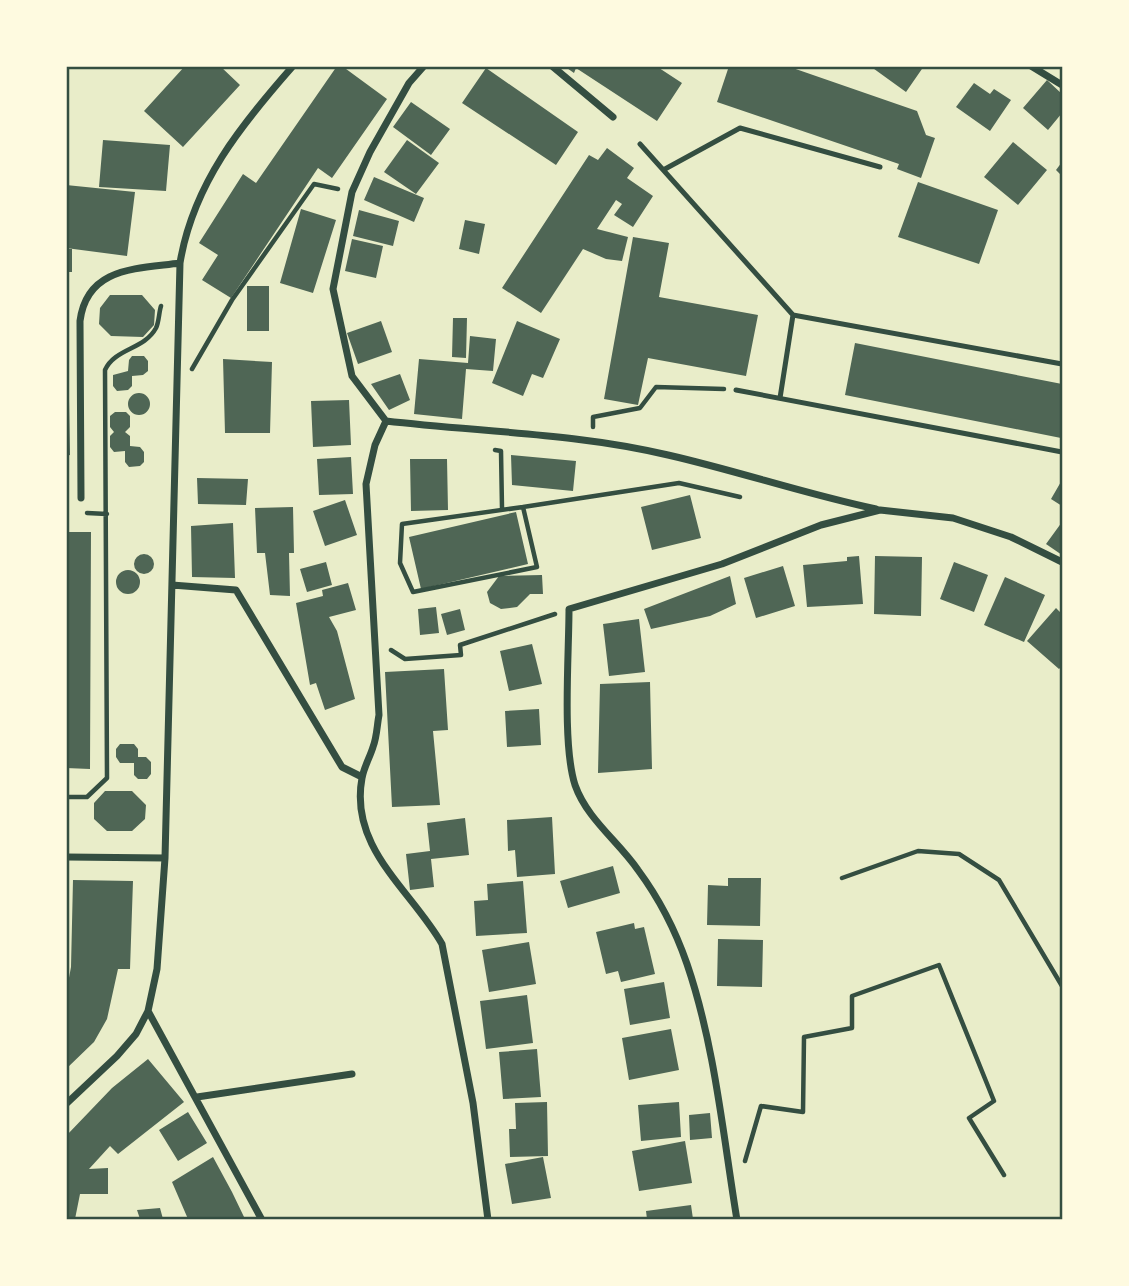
<svg xmlns="http://www.w3.org/2000/svg" width="1129" height="1286" viewBox="0 0 1129 1286" font-family="'Noto Sans',sans-serif">
<style>
.building{fill:#4f6655}
.lines{fill:none;stroke-linecap:round;stroke-linejoin:round}
.path{stroke:#344e41;stroke-width:4.5}
.service{stroke:#344e41;stroke-width:5}
.minor{stroke:#344e41;stroke-width:7}
.neatline{fill:none;stroke:#344e41;stroke-width:2.5}
</style>
<rect width="100%" height="100%" fill="#e9edc9"/>
<path class="building" d="M185,66H220L240,85L183,147L144,111Z
M337,66H342L387,99L332,178L318,168L231,298L202,280L218,255L199,243L243,174L256,183Z
M564,66H656L682,83L657,121L576,68L574,73Z
M729,66H787L917,111L926,135L935,138L921,178L897,169L899,164L717,102Z
M870,66H924L906,92Z
M486,68L578,132L556,165L462,103Z
M1047,80L1062,94V113L1048,130L1023,108Z
M974,83L990,94L994,89L1011,100L990,131L956,107Z
M411,102L450,129L431,155L393,127Z
M103,140L170,145L166,191L99,187Z
M407,140L439,163L416,194L384,172Z
M1013,142L1047,170L1018,205L984,177Z
M607,148L634,168L627,178L653,196L633,227L614,215L622,204L616,200L597,229L628,237L622,261L606,259L583,249L541,313L502,288L589,155L598,160Z
M1062,162V176L1056,170Z
M374,177L424,198L414,222L364,200Z
M918,182L998,210L979,264L898,237Z
M66,185L135,192L127,256L66,248Z
M301,209L336,220L313,293L280,283Z
M359,210L399,221L393,246L353,236Z
M465,220L485,224L479,254L459,249Z
M633,237L669,243L659,297L758,315L746,376L648,358L638,405L604,399Z
M352,239L383,246L376,278L345,271Z
M66,249H72V272H66Z
M247,286H269V331H247Z
M110,295H142L155,310L154,325L143,337L111,336L99,324L100,308Z
M453,318H467L466,358L452,357Z
M381,321L392,352L358,364L347,333Z
M517,321L560,339L543,378L532,374L523,396L492,383Z
M470,336L496,339L493,371L466,369L462,419L414,414L419,359L468,363Z
M855,343L1062,384L1061,438L845,395Z
M132,356H144L148,361V371L143,375L132,376V386L128,390L117,391L113,386V375L128,371L129,360Z
M223,359L272,362L270,433H225Z
M400,374L410,400L389,410L371,384Z
M128 404a11 11 0 1 1 22 0a11 11 0 1 1-22 0Z
M349,400L351,445L313,447L311,401Z
M66,401H69L70,455L66,456Z
M115,412H126L130,416V427L125,432L130,436V446L140,447L144,452V462L140,466L129,467L125,462V451L114,452L110,447V436L114,432L110,427V416Z
M511,455L576,461L573,491L512,485Z
M351,457L353,494L319,495L317,459Z
M410,459H447L448,510L411,511Z
M197,478L248,479L246,505L198,504Z
M1062,480V506L1051,499Z
M690,495L701,538L652,550L641,507Z
M345,500L357,535L325,546L313,511Z
M293,507L294,553H289L290,596L270,595L265,553H257L255,508Z
M516,512L528,564L421,589L409,537Z
M1062,522V555L1046,544Z
M233,523L235,578L192,577L191,526Z
M66,532H91L90,769L66,768Z
M134 564a10 10 0 1 1 20 0a10 10 0 1 1-20 0Z
M859,556L863,604L807,607L803,565L847,561V557Z
M875,556L922,557L921,616L874,614Z
M326,562L332,585L307,592L300,569Z
M954,562L988,575L974,612L940,599Z
M783,566L795,606L756,618L744,578Z
M116 582a12 12 0 1 1 24 0a12 12 0 1 1-24 0Z
M542,575L543,594H530L517,607L501,609L490,603L487,592L499,576Z
M730,576L736,604L710,616L651,629L644,609Z
M1005,577L1045,595L1024,642L984,625Z
M348,583L356,610L329,617L337,631L355,699L325,710L316,683L310,685L296,603L323,596L322,590Z
M436,607L439,633L420,635L418,609Z
M1056,608L1062,614V666L1059,669L1027,641Z
M460,609L465,630L447,635L441,614Z
M639,619L645,672L609,676L603,624Z
M532,644L542,684L509,691L500,651Z
M444,669L448,730L433,731L440,805L392,807L385,672Z
M650,682L652,769L598,773L600,684Z
M539,709L541,745L507,747L505,711Z
M120,744H134L138,749V757H146L151,762V774L147,779H138L134,775V763H120L116,757V749Z
M105,791H132L146,805L145,819L132,831H107L94,819V803Z
M552,817L555,874L517,877L515,850L508,851L507,820Z
M465,818L469,855L431,859L434,887L410,890L406,854L430,851L427,823Z
M613,866L620,893L568,908L560,881Z
M728,878H761L760,926L707,925L708,885L728,886Z
M73,880L133,881L130,969H118L107,1019L94,1042L66,1069V994L71,967Z
M523,881L527,933L476,936L474,901L488,900L487,884Z
M634,923L635,929L644,927L655,974L621,982L618,971L606,974L596,932Z
M718,939L763,940L762,987L717,986Z
M529,942L536,984L489,992L482,950Z
M664,982L670,1018L630,1025L624,989Z
M527,995L533,1043L486,1049L480,1001Z
M671,1029L679,1070L629,1080L622,1038Z
M537,1049L541,1097L503,1099L499,1052Z
M148,1059L184,1102L118,1154L110,1146L89,1169L108,1168V1194H80L75,1219H66V1136L112,1088Z
M547,1102L548,1156L510,1157L509,1129H516L515,1103Z
M679,1102L681,1137L641,1141L638,1105Z
M188,1112L207,1143L178,1161L159,1130Z
M710,1113L712,1138L690,1140L689,1115Z
M685,1141L692,1183L639,1191L632,1151Z
M213,1157L232,1192L245,1219H188L172,1182Z
M543,1157L551,1198L512,1204L505,1164Z
M691,1205L693,1219H647L646,1211Z
M160,1208L163,1219H140L137,1210Z"/>
<g class="lines">
<path class="path" d="M192,369L232,300L314,184L338,189
M593,427V417L640,408L656,387L724,389
M495,450L501,451L502,508
M523,507L537,567L413,592L400,563L402,524Z
M523,507L679,483L740,497
M87,513L107,514
M391,650L405,659L461,655L460,645L555,614
M66,797H87L107,778L105,370C115,348 144,350 156,328C159,322 159,312 161,306
M842,878L918,851L959,854L999,880L1062,986
M745,1161L761,1106L803,1112L804,1037L852,1028V996L939,965L994,1101L969,1118L1004,1175"/>
<path class="service" d="M640,144L793,315L1062,364
M665,169L740,128L880,167
M736,390L1062,452
M780,398L793,315"/>
<path class="minor" d="M424,66L409,83L370,152L352,192L333,289L352,376L386,421L375,445L366,484L379,715C377,725 377,737 373,747C370,757 364,767 362,778C349,848 411,890 442,944L473,1103L488,1220
M552,66L613,117
M1031,66L1062,85
M386,421C480,432 576,433 668,455C738,471 805,494 876,509
M81,498L80,321C87,267 136,269 180,263
M172,585L236,590L342,767L362,777
M66,857L165,858
M148,1011L262,1220
M197,1097L352,1074
M66,1104L117,1056L136,1034L148,1011L157,969L165,858L180,263C193,184 241,125 293,66
M737,1220C723,1135 715,1046 687,964C676,932 658,897 638,870C618,841 587,819 575,785C562,744 569,655 569,609L722,564L821,525L880,510L953,518L1011,537L1062,562"/>
</g>
<rect width="1129" height="1286" fill="none" stroke="#fefae0" stroke-width="136"/>
<rect x="68" y="68" width="993" height="1150" class="neatline"/>
</svg>
